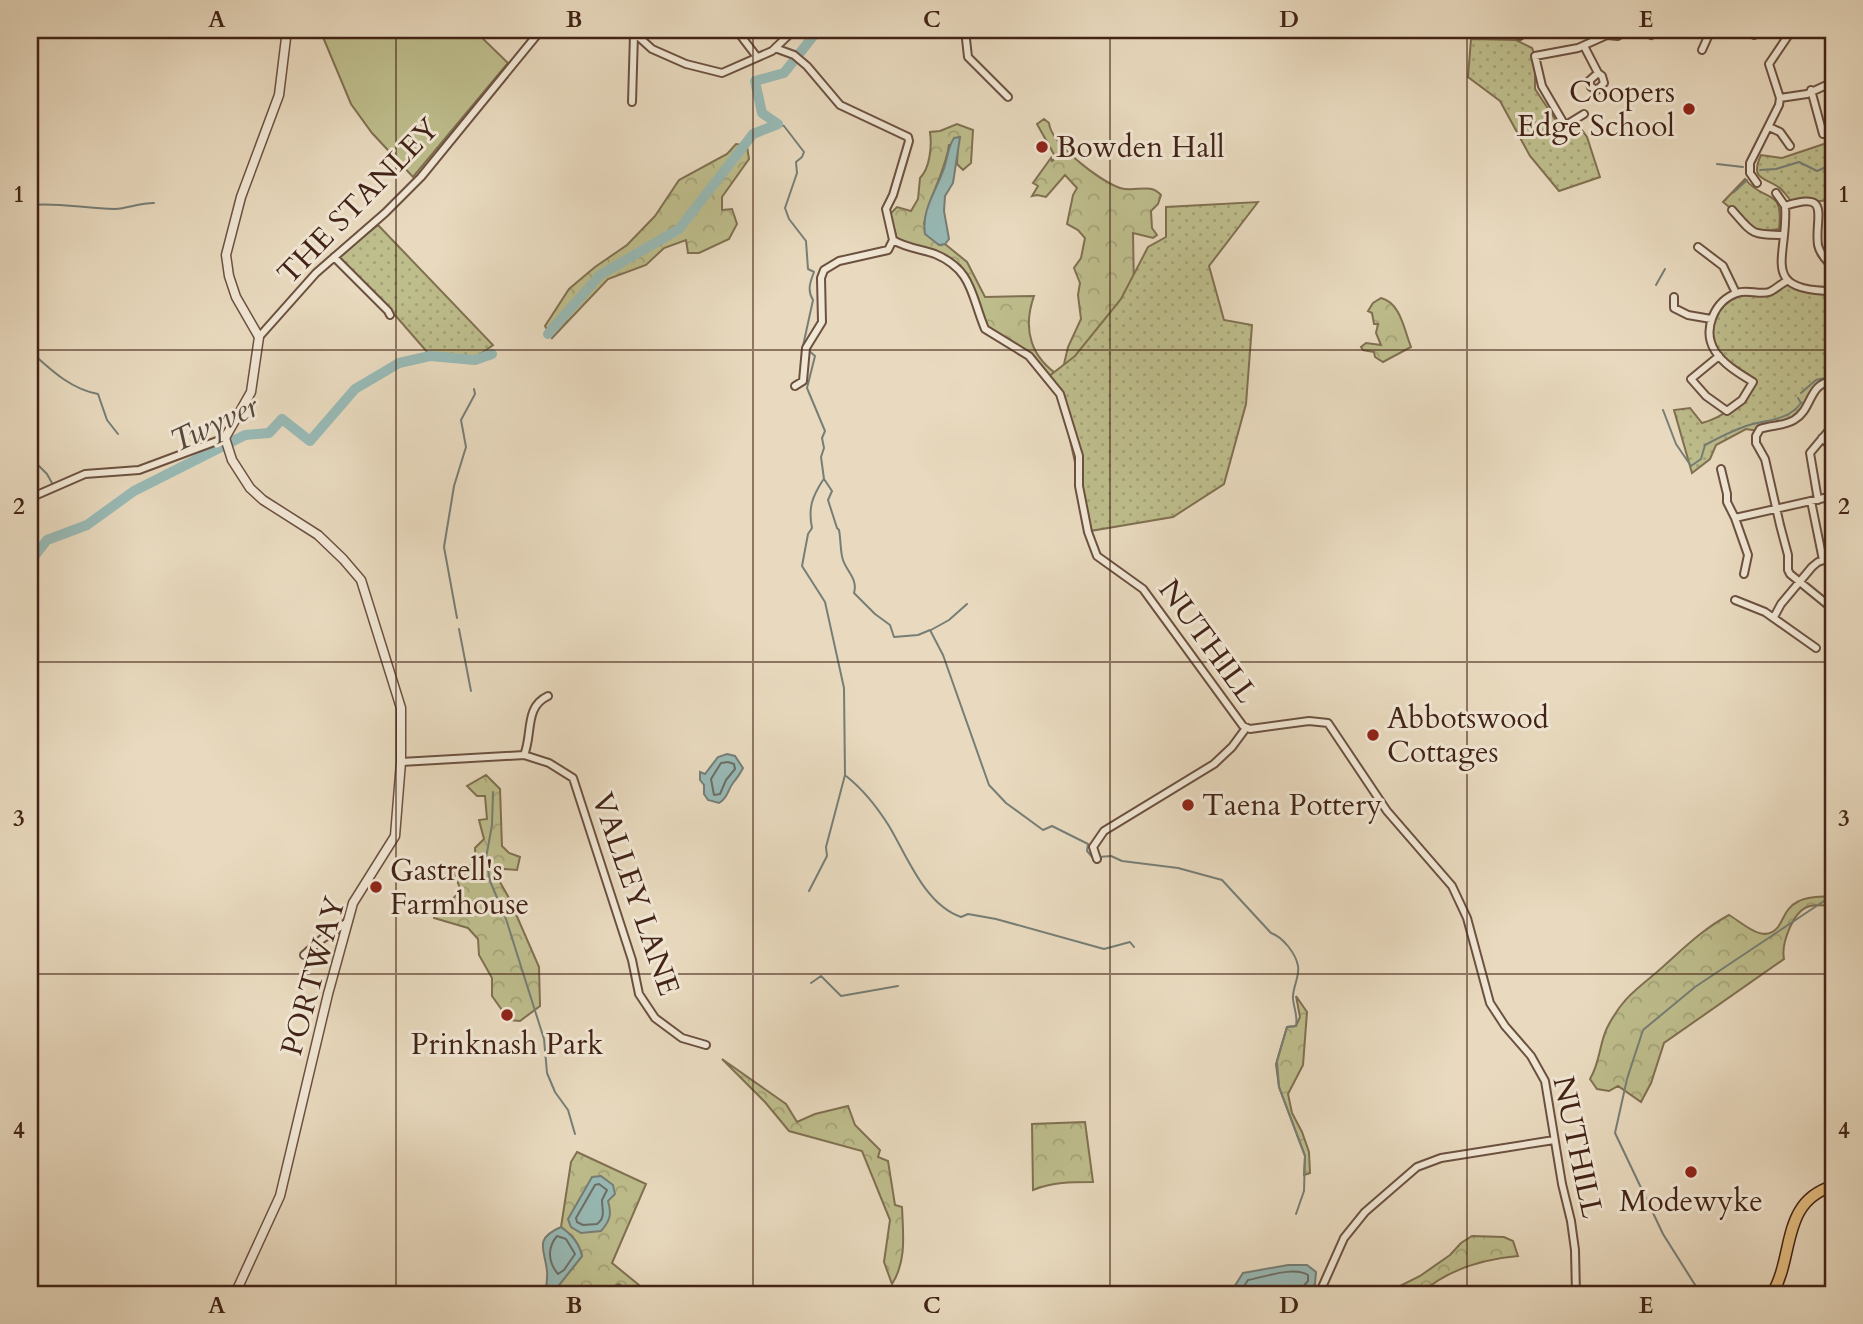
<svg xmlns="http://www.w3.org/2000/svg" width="1863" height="1324" viewBox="0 0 1863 1324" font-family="Cardo,serif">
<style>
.grass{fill:#bebd8c;stroke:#807051;stroke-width:2}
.forest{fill:url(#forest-crowns);stroke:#807051;stroke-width:2}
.park{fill:url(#park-dots);stroke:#807051;stroke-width:2}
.water{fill:#98bab6;stroke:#767e76;stroke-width:2}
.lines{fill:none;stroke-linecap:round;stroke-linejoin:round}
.shore{stroke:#6d6e66;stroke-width:2}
.stream{stroke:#767e76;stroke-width:2}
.river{stroke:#98bab6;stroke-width:10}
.minor-casing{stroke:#6c5140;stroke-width:10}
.tertiary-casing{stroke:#6c5140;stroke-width:11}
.primary-casing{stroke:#422316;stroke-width:13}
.minor{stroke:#f1e7d5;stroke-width:6}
.tertiary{stroke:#f1e7d5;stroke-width:8}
.primary{stroke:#e4bd80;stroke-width:10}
.grid{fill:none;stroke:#422316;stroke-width:2;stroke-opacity:0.55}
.poi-dot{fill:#8f2418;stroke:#f1e7d5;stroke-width:2.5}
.labels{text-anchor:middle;stroke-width:6;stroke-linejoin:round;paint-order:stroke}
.poi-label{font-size:30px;fill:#422316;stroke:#f1e7d5;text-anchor:start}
.street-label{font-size:30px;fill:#422316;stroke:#f1e7d5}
.water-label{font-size:32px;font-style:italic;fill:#58493e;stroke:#f1e7d5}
.neatline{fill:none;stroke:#422316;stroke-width:2.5}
.grid-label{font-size:23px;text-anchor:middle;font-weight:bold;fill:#422316}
</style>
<defs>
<pattern id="forest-crowns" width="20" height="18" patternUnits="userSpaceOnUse" patternTransform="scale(1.75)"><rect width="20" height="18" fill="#bebd8c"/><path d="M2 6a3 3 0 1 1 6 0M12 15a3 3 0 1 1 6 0" fill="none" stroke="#a4a278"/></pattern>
<pattern id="park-dots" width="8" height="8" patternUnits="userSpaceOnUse" patternTransform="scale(1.75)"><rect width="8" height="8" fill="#bebd8c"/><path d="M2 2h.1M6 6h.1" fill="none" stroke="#a4a278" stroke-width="1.8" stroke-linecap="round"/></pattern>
</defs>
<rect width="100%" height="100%" fill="#e9dabf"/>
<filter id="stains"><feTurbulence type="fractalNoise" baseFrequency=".00286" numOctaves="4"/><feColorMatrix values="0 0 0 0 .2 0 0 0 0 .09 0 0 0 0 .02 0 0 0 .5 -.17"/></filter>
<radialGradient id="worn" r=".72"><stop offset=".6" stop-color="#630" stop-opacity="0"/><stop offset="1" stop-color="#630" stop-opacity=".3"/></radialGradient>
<path class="grass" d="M320,30H474L508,63L413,177L372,133L351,104Z"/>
<path class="forest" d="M1044,119L1049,123C1051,144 1100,181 1120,188C1135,193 1150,182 1161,195L1158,204L1151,211L1152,228L1157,235L1153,238L1133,233L1134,290L1064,395L1032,356L1017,344L988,327L967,275L960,265L939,254L920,246L905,244L897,239L890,214L897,207L911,211L918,199L920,178C930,168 932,146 930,132L940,131L957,124L973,130L971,163L963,170L957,164L958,145H949C945,173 929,196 924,224L939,245L945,244L967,262L985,297L1034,296C1022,330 1031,358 1061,377L1068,347L1081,319L1078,295L1080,283L1074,268L1081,258L1085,238L1078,230L1067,224L1073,195L1077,188L1065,175L1046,197L1037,195L1032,196L1038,186L1033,183L1051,158L1052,161L1056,158L1037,124Z
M736,144L747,146L749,159L722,197V210L732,209L737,224L729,239L699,253H688L686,240L664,248L646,265L608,279L552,338L545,326L569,289L595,267L627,245L655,216L679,180L727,154Z
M1381,298C1401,303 1404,330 1411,347L1383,362L1375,357L1374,352L1363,350L1361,347L1366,343L1381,345L1376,333L1378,324H1374L1372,313L1368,311L1373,303Z
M486,775L500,789L502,846L509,853L520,857L517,870L492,868L509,898L539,967L540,1006L520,1021L509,1020L492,996V978L479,955L478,939L468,928L434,918L436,907L449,902L461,891L453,870L476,864L475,848L484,839L479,820L487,819L485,796H477L467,786Z
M1832,896L1833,906C1826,906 1817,904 1810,906C1793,910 1781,944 1784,959L1664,1043L1651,1083L1641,1102L1618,1086L1609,1091L1597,1089L1590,1079C1600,1063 1599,1045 1607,1028C1621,1000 1634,991 1657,972C1681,951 1701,930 1729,915C1743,923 1764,945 1778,927C1785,917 1785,908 1799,901C1808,896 1822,897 1832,896Z
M1296,996L1307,1012L1303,1065L1288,1094L1292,1113L1302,1132L1309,1152L1310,1173L1304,1175L1305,1156L1279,1087L1276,1064L1287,1027L1296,1026L1300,1017Z
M722,1059L786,1104L797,1122L815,1114L848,1106L855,1125L880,1150L878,1157L888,1161L895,1205L902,1207C903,1233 907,1261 892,1284L884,1262L890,1220L862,1151L789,1131L765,1102Z
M1085,1122L1093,1182C1071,1182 1053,1182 1033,1190L1032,1124Z
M577,1152L646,1184L612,1263L650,1294H635L619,1284L594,1294H552L582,1256C579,1243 572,1235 561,1227L571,1162Z
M1472,1236L1504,1237L1513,1241L1518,1256C1483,1259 1447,1270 1420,1294H1391L1394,1289L1420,1276L1450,1255L1461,1243Z"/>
<path class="park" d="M1471,39L1516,40L1532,48L1535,56V89L1559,125L1579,126L1587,137L1600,177L1559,191L1530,156L1500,101L1468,77Z
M1833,141V200L1793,203C1789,199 1785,193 1781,189C1766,177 1749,181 1761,155L1782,158Z
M1745,179C1765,204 1784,186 1779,229L1764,231L1759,229L1758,231L1723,202Z
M1258,202L1209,266L1224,320L1252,325L1246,404L1224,484L1173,517L1090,531L1060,394L1048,377L1075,356L1121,299L1148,247L1166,237V207Z
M378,225L493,345L475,358L428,353L388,307L337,258Z
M1787,281L1793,286L1833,291V381L1821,384L1797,418L1758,431L1746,429L1716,445L1710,459L1692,473L1674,410L1690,408L1702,423C1725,417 1741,402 1752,382L1730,367L1712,344L1713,314L1736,293H1767Z"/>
<path class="water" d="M960,137L953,183L945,196L944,211L949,239L945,244L939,245L925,234C921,208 938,189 945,165C948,155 948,147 954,138Z
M727,754L735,756L743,768C740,774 737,778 733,783C727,791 728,798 719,803L708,800L704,794V785L700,780V772L705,774L718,757Z
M601,1176L613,1185L615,1194L608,1201C612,1214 610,1221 601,1231L581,1233L571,1227L568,1219L592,1177Z
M561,1227C572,1235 579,1243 582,1256L552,1294H547C545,1286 548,1279 547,1271C545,1250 533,1239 561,1227Z
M1288,1265H1307L1316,1272L1315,1284L1306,1294H1241L1234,1287L1243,1273Z"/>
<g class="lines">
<path class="shore" d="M728,762L734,764L735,769L726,780L720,794L714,795L711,779L721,763Z
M599,1184L607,1190L602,1200C602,1210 606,1217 597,1224L583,1225L577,1222L576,1218L595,1185Z
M557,1236L566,1239L575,1254L564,1270L558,1274C548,1262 547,1248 557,1236Z
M1245,1294L1244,1286L1248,1280C1265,1277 1293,1266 1308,1275V1281L1302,1288V1294"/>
<path class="stream" d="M778,124L784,126L804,152L802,157L796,162L797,173L785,208L789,219L806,241L808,269L814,272C810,282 807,291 813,300L803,346
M1717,164L1743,167
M1760,170L1776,169L1799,162L1817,171L1833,164
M1734,192L1747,180
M30,205C59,202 86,209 115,209C128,208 140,203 154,203
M1656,285L1665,269
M808,350L815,356L807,388L825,431L822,438L824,448L821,457L824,479L832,491L828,500L837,528L839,530C841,540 840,551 843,560C847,572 858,579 854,593L875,614L890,625L894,637L918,635L930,630L943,655L989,785L1006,803L1043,830L1052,826L1088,844L1087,851L1093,858
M30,351C50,369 70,389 98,394L107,420L118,434
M1801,393L1816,380L1833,376
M1663,410L1676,444L1691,466L1701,459L1705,445C1718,438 1732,431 1746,426C1766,419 1787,422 1801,403L1798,398
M30,457L47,474L53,485
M457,618L444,547L454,486L466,447L461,420L475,394L474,389
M459,629L471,691
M931,630L949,620L967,604
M846,776C864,790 877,807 889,826C907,856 925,905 961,917L968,914L996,919L1104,949L1130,942L1134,947
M493,792L492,825L486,858L490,881L506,919L544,1039L547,1073L555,1092L568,1110L575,1134
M1099,857L1111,856L1122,861L1178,868L1222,880L1271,933C1283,937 1296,954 1298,966C1300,977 1292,988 1293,999C1294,1009 1298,1016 1296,1026L1287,1027L1277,1061L1279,1087L1305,1156L1304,1191L1296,1214
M809,891L827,856L826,847L845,775L844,688L825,602L802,566L808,534L812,528C808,508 812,497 823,480
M811,983L821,976L841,996L898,986
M1696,1294L1697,1288L1663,1234L1615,1133L1627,1079L1643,1030L1695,987L1833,895"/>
<path class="river" d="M548,334L600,275L679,229L753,134L778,124L762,113L755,81L784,73L818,30
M30,562L47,540L87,525L134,491L245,435L269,433L282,419L310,441L355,389L399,363L430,356L475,360L492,354"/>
<defs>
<path id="minor" d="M296,30L297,34
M631,30L652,49L686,64L722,73L772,51L794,30
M965,30L968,57L1008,97
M1639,30L1651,35L1654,30
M1745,30L1754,35
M1823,30L1833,37
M738,32L757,57
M1520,36V30
M1584,46L1598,73L1602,76L1604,83L1597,90L1591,87L1589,81L1598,73
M775,48L794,55L807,66L840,105L908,137L909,141L893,195L886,209L893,240C906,248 921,249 935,254C973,270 971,296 985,329L1029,356L1060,394L1079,456V486L1088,532L1097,556L1143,589L1243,726L1250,729L1309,721L1328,723L1387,811L1452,886L1467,918L1490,1003L1505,1026L1531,1056L1545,1081L1562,1184L1571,1221L1575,1250L1576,1294
M1702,50L1711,30
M1811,90L1823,134
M1780,98L1807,94L1833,82
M632,102L634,34
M1584,114L1566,125L1563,122L1542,86L1535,56L1578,48L1607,35L1618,36L1624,30
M1769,127L1780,132L1790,146
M1757,183L1750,173V163L1779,105L1780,98L1769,64L1792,30
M1776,193L1785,206
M1785,206C1789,256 1757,291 1833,291
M1785,206C1833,190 1814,218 1818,245C1820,255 1827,260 1833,268
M1732,210C1754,235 1750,234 1783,235
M1698,247L1723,266L1736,293
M334,257L388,311L390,315
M1674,297V308L1688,315L1711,319
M259,337L316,273L385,213L421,177L541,30
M1719,356L1691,379L1706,396L1727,411L1742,400L1753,382C1740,374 1723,364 1715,351C1702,330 1714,301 1737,293C1747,289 1759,295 1769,292C1775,290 1780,284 1787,281
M1833,381C1808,383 1813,409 1794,420C1784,426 1771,425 1760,429L1756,436V443L1765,459L1780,525L1788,555V570L1790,574L1833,609
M795,386L803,381L806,348L822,322L821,278L824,270L839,261L888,250L893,240
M1822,438L1833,448
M1721,469L1727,494V502L1735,518L1748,555L1744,574
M30,498L85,474L139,470L225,438
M1818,500L1810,453L1831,428
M1811,501L1823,560
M1735,518L1833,496
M1735,600L1765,612L1816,648
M1774,617L1781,604L1812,567L1818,562L1833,557
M1832,657L1833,658
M524,755C533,734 524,707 548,696
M401,762L524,755L549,763L573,778L632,960L639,994L655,1018L682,1038L706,1045
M1097,859L1093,847L1104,831L1214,764L1232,747L1246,728
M304,955L322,939L346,923
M1319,1294L1344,1238L1365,1212L1417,1167L1441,1158L1554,1140"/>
<path id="tertiary" d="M235,1294L280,1196L328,994L353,903L395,836L401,762V708L361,580L343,559L318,535L263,500L250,488L232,460L225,438L251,392L259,337L236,297L229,276L226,255L241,197L279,95L286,38L285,30"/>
<path id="primary" d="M1772,1294C1795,1256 1780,1202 1833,1186"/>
</defs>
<use href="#minor" class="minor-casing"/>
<use href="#tertiary" class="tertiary-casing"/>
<use href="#primary" class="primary-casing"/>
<use href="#minor" class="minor"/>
<use href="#tertiary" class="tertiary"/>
<use href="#primary" class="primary"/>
</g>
<path class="grid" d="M396,30V1294M753,30V1294M1110,30V1294M1467,30V1294M30,350H1833M30,662H1833M30,974H1833"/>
<g class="poi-dot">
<circle cx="1689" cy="109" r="7"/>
<circle cx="1042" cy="147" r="7"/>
<circle cx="1373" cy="735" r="7"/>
<circle cx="1188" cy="805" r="7"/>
<circle cx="376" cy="887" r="7"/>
<circle cx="507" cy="1015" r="7"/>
<circle cx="1691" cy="1172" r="7"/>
</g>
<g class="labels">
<g class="poi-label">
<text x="1675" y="102" text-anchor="end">Coopers<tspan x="1675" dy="34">Edge School</tspan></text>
<text x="1056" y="157">Bowden Hall</text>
<text x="1387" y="728">Abbotswood<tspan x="1387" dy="34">Cottages</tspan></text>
<text x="1202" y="815">Taena Pottery</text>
<text x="390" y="880">Gastrell's<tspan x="390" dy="34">Farmhouse</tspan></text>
<text x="507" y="1054" text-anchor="middle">Prinknash Park</text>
<text x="1691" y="1211" text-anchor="middle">Modewyke</text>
</g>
<g class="street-label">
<text transform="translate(358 201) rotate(-46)" y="10">THE STANLEY</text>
<text transform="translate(1208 641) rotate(54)" y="10">NUTHILL</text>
<text transform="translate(636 894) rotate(71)" y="10">VALLEY LANE</text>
<text transform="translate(313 976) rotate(-74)" y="10">PORTWAY</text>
<text transform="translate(1578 1147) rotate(78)" y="10">NUTHILL</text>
</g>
<g class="water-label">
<text transform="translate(214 423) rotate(-25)" y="11">Twyver</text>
</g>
</g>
<rect width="1863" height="1324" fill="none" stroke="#e9dabf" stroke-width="77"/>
<rect x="38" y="38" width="1787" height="1248" class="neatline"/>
<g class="grid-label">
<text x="217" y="27">A</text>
<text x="574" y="27">B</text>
<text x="932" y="27">C</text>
<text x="1289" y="27">D</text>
<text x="1646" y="27">E</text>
<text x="19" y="202">1</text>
<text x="1844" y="202">1</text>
<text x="19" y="514">2</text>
<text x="1844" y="514">2</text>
<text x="19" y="826">3</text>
<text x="1844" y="826">3</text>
<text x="19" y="1138">4</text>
<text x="1844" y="1138">4</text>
<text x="217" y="1313">A</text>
<text x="574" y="1313">B</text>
<text x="932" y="1313">C</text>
<text x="1289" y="1313">D</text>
<text x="1646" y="1313">E</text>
</g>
<rect width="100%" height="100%" filter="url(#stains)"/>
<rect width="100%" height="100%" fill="url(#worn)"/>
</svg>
